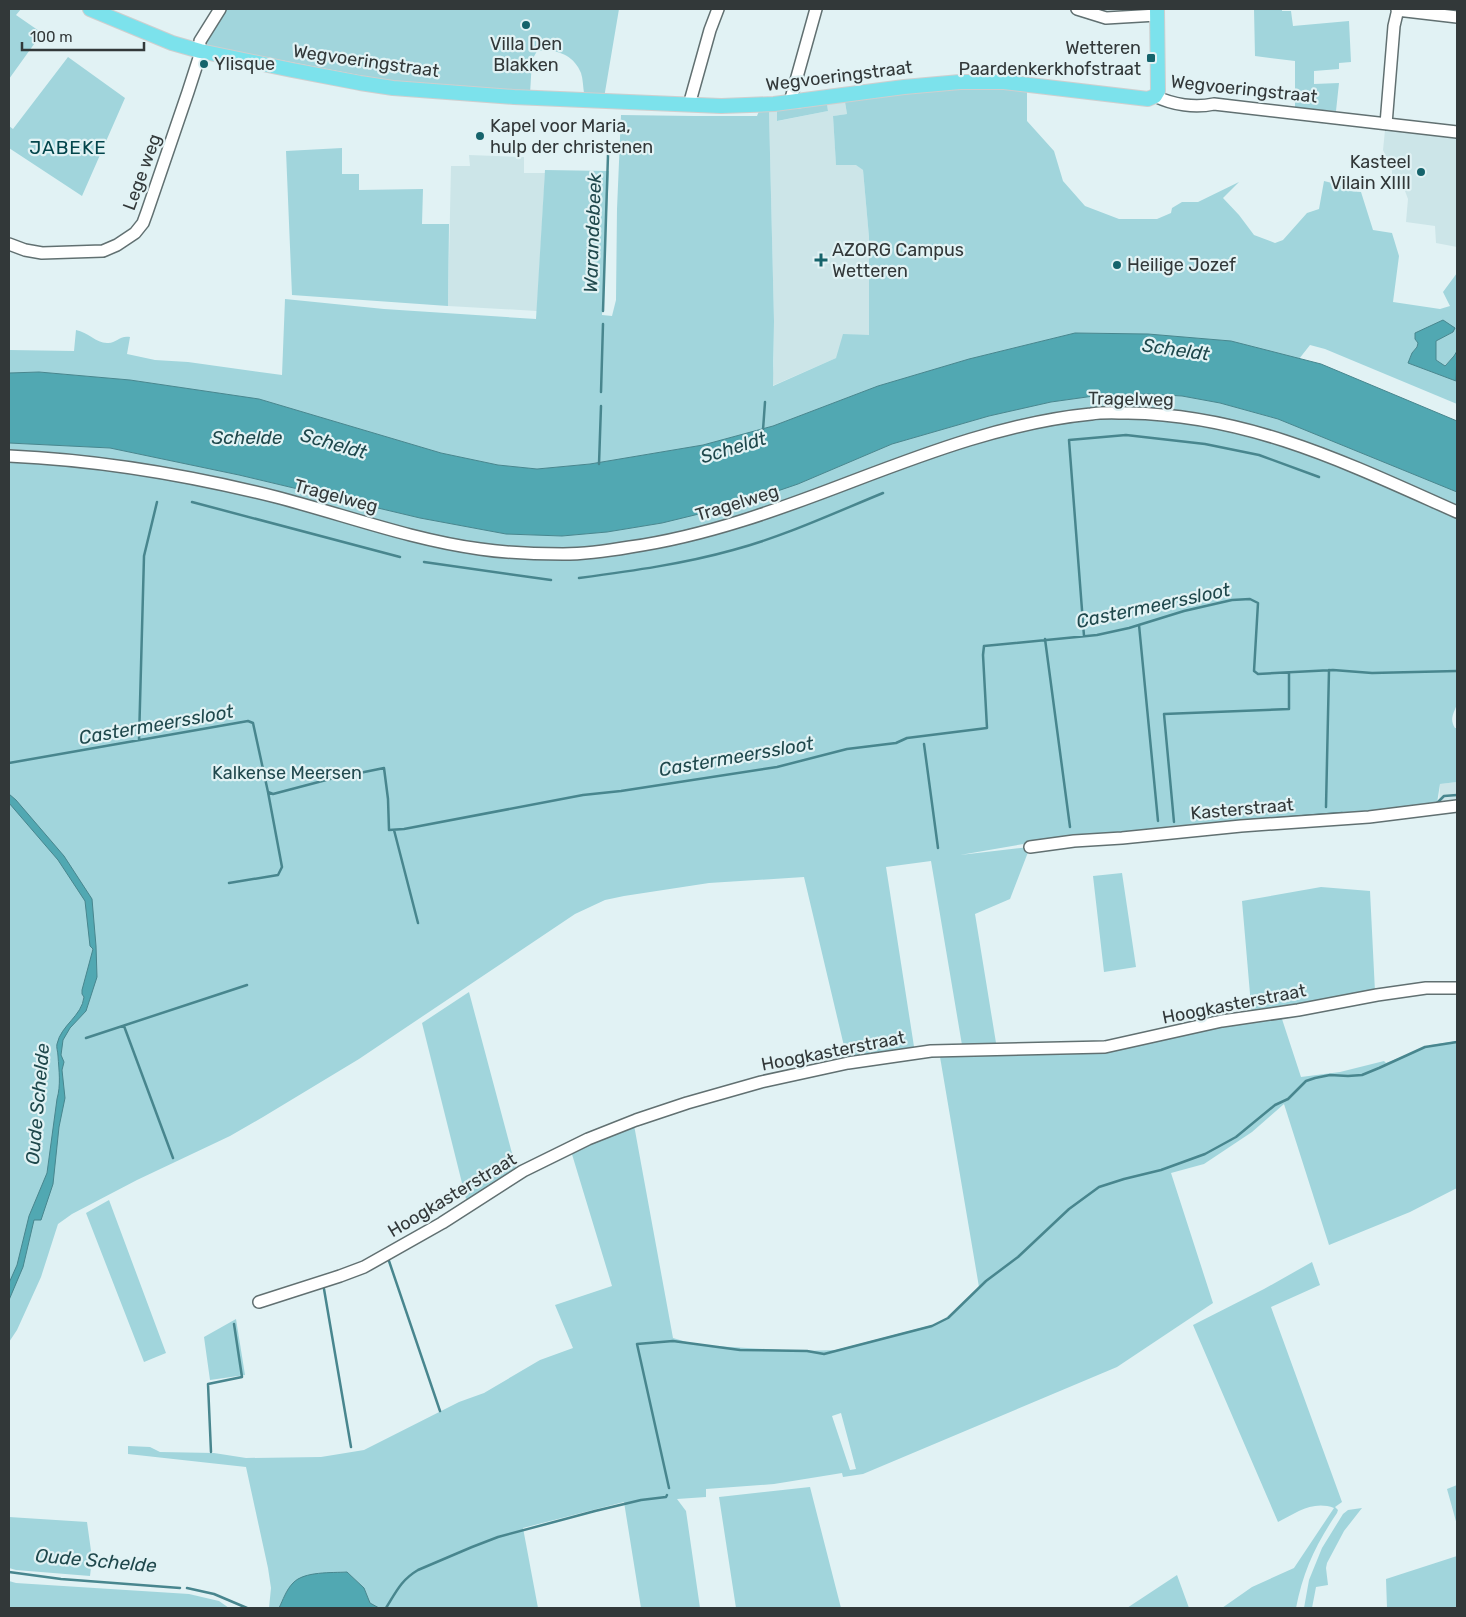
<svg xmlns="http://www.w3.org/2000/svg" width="1466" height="1617" viewBox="0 0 1466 1617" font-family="Rubik,sans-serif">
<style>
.built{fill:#cce5e8}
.green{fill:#a1d5dc;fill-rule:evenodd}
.water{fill:#51a8b2;stroke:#48868e}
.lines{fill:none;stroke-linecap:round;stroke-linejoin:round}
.stream{stroke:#48868e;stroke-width:2.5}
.minor-casing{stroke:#617071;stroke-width:14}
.major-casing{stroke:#cecfcf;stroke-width:16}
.minor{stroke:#fff;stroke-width:11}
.major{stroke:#7ce2ec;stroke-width:14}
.poi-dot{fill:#15636b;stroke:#e1f2f4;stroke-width:2}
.labels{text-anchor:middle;stroke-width:4.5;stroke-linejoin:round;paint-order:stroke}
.poi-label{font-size:18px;fill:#323839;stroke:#e1f2f4;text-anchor:start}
.street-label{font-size:18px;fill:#323839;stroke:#e1f2f4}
.park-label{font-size:18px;fill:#21494e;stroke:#e1f2f4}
.neighbourhood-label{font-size:19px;letter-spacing:1px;fill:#02454b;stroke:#e1f2f4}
.water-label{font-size:19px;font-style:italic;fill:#1f484c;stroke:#e1f2f4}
</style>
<rect width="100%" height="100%" fill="#e1f2f4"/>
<path class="built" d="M845,102L847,114L833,116L836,164L857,165L863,170L869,237V335L836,358L772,386L774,361V321L769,111L777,109L778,121L828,111L827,104Z
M1385,130L1457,138V247L1436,243L1435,226L1406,222L1408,199L1405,191L1392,180V171L1383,150Z
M469,155L524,157V173H545L537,311L448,306L451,166H470Z
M1457,782V806L1439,808L1440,784Z"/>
<path class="green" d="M9,9H21L16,15L42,33L9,79Z
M221,9H619L604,98L584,93C583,87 583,79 581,73C574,55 555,48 537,51L532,60L530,94L394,82L203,45Z
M1254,9H1282V11H1291L1293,26L1349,21L1351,62L1339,63V69L1314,71V84L1339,83L1336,111L1295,108V61L1255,56Z
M68,57L125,98L82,196L9,148V126L13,129Z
M967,89H1027V121L1054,151L1063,181L1085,206L1119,219H1157L1171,213L1172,208L1182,202H1198L1239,182L1223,198L1239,215L1254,235L1275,243L1283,240L1307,213L1319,209L1324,181L1344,186L1349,191L1361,192L1373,230L1392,233L1399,256L1393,302L1440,309L1450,306L1443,292L1457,273V351L1454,356L1444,366L1436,360V341L1453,332L1415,339L1418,343L1417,347L1412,353L1408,363L1456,381L1457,380V404L1325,349L1310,345L1299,359L1231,341L1148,334L1075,333L969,359L878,386L773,426L703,445L590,464L537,469L498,465L441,453L259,399L130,380L39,372L9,373V350L74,351L76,330C88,332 96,343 107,343C116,344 119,335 130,337L127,354L155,360L188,362L282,375L285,299L384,309L536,319L545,170L609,171L602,315L612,316L616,300L617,209L621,115L694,116H757L759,111H769L774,321L773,386L836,358L843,334L869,335V237L863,170L856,165H836L833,116L847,114L845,102L907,92Z
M827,104L828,111L777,121V109L796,107L797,109L802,108V106Z
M342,148V174H359V190L423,189L422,224H449L448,306L292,295L286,151Z
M1148,394L1182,396L1220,403L1278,419L1457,492V704C1454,713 1449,719 1455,728H1457V782L1440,784L1437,803L1366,812L1172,826L1123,833L1029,843L960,855L1030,847L1010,899L975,914L997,1049L1088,1048L1252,1017L1242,901L1321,887L1370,891L1375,992L1281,1016L1301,1077L1340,1072L1384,1061L1386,1063L1431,1045L1457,1041V1188L1410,1212L1329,1245L1284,1104L1252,1132L1204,1164L1171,1173L1213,1303L1117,1367L863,1474L843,1477L842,1473L774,1484L706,1489V1497L677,1499L686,1511L700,1608H641L624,1502L523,1528L538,1608H379L370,1603L364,1588L347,1572L334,1573L286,1593L279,1608H269L271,1588L268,1568L246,1467L128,1454V1446L150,1447L160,1452L214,1453L246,1458L321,1457L364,1450L459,1402L484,1393L540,1360L573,1348L555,1305L612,1286L571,1151L634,1125L673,1338L697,1345L798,1351L836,1350L936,1324L950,1317L979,1287L939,1051H963L931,861L886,867L915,1053L848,1063L804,877L709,883L624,896L605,900L575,914L359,1059L263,1117L230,1136L137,1180L72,1214L58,1224L41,1277L17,1330L9,1342V443L110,448L239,475L420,518L506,534L562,536L607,532L662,523L798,484L892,444L989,416L1051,402L1094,396ZM841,1413L856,1469L850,1470L832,1416Z
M1122,873L1136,967L1104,972L1093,876Z
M469,992L517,1172L467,1203L422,1023Z
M109,1200L166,1353L144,1362L86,1213Z
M1312,1262L1320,1285L1271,1307L1342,1502L1335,1507L1338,1510L1337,1513C1316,1544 1303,1571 1296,1608H1222L1252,1587L1294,1568L1334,1508C1313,1500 1296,1513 1278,1522L1193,1325L1264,1289Z
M236,1319L245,1375L210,1380L204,1337Z
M1457,1485V1525L1447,1489Z
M810,1487L841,1608H736L719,1497Z
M1362,1508L1344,1531L1327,1563L1326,1568L1328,1585L1316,1587L1312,1608H1304L1309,1580L1322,1548L1343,1514L1348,1510Z
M9,1517L87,1522L92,1558L90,1576L16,1570L9,1568Z
M1457,1556V1608H1387L1386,1579Z
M1177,1575L1189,1608H1127Z
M9,1581L16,1583L189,1594L219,1601L229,1608H9Z"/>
<path class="water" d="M1443,320L1455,328L1453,332L1436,341V360L1445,366L1454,356L1457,351L1456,381L1408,363L1412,353L1417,347L1418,343L1415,339V333Z
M1075,333L1148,334L1231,341L1321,364L1457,421V492L1278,419L1220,403L1182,396L1148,394L1094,396L1051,402L989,416L892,444L798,484L757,498L707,512L662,523L607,532L562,536L506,534L420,518L239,475L110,448L9,443V373L39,372L130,380L259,399L441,453L498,465L537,469L590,464L703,445L773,426L878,386L969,359Z
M9,794L16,800L64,856L92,899L96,946L97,977L86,1011L70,1028L63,1040L61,1055L64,1062L62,1070L65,1098L59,1127L53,1184L41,1220H34L23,1267L9,1300V1283L17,1265L29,1216L47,1173L57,1099C61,1085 59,1071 58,1056C58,1052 56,1047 57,1044C61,1025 82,1016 84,997L82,994V990L93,949L90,946L85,901L58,860L9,803Z
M347,1572L364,1588L370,1603L379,1608H279C283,1600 286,1590 293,1583C304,1571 332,1573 347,1572Z"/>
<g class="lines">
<path class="stream" d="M603,311L608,155
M601,392L603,324
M763,430L765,402
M599,464L601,406
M192,502L400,557
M424,562L551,580
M579,578C631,571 683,564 733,550C785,536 834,513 883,493
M1139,625L1158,821
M1084,636L1069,440L1126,435L1205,444L1259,455L1319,477
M1045,639L1070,827
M139,740L144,556L157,502
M924,744L938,848
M9,763L248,721L253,723L268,792L273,794L330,779L384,768L388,799L389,830L404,829L583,795L621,791L777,767L847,749L896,743L907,738L987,728L983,655L984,646L1097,635L1129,628L1184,611L1232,600L1250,599L1258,603L1254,671L1258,674L1333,670L1372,673L1457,671
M1434,804L1437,803L1444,796L1457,795
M1326,807L1329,670
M1240,821L1342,813
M1174,822L1164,714L1289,709V673
M394,830L418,923
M229,883L278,875L282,867L268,792
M124,1026L173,1158
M86,1038L247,985
M389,1261L440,1411
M324,1289L351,1447
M211,1452L208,1384L242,1377L234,1324
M669,1488L637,1344L673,1341L740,1350L807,1351L824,1354L932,1326L948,1318L986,1281L1018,1257L1069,1209L1099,1187L1124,1179L1161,1170L1205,1154L1236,1137L1275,1105L1288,1099L1306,1081L1315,1078L1330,1075L1348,1076L1362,1075L1379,1068L1425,1047L1457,1042
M9,1572L61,1579L180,1588
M187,1588L214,1594L247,1608
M386,1608C396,1592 401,1580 418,1570L472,1547L498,1537L595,1511L641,1500L666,1497L667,1495"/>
<defs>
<path id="minor" d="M1077,9L1106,18L1157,15
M1397,9V10L1457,17
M1155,96C1173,105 1195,108 1214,104L1457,132
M790,102L816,9
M689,105L710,30L718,9
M1386,124L1394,26L1398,9
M9,244L25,250L42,253L103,251L117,245L135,233L143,223L147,212L188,92L199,58L200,41L220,9
M9,456C99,460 188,475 276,497C342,514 412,540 480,549C507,553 535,554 563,554C585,554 607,551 630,547C707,536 780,509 853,481C929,452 1009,422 1091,414C1103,412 1116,413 1128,413C1250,415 1349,464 1457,512
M1030,847L1074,841L1122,838L1241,826L1369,817L1457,806
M259,1302L340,1276L364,1267L442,1223L523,1171L588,1139L636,1120L687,1103L761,1082L848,1063L931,1051L1105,1047L1222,1021L1298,1010L1377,995L1426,988H1457"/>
<path id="major" d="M90,9L172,43L200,51L292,70L360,83L393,88L514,97L721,106L774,104L904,87L960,82H1004L1148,99L1155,96L1158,91L1157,9"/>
</defs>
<use href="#minor" class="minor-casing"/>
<use href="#major" class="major-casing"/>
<use href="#minor" class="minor"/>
<use href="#major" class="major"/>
</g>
<g class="poi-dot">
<circle cx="526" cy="25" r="5"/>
<rect x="1146" y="53" width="10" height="10" rx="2.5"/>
<circle cx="204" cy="64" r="5"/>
<circle cx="480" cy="136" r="5"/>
<circle cx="1421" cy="172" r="5"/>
<path d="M818.5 252.5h5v5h5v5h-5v5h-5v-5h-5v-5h5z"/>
<circle cx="1117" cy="265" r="5"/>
</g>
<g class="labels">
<g class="poi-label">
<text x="526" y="50" text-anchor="middle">Villa Den<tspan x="526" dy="21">Blakken</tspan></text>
<text x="1141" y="54" text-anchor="end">Wetteren<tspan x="1141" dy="21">Paardenkerkhofstraat</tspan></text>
<text x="214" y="70">Ylisque</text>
<text x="490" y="132">Kapel voor Maria,<tspan x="490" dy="21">hulp der christenen</tspan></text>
<text x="1411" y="168" text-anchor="end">Kasteel<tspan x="1411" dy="21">Vilain XIIII</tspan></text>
<text x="832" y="256">AZORG Campus<tspan x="832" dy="21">Wetteren</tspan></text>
<text x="1127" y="271">Heilige Jozef</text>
</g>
<g class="street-label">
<text transform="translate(366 61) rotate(8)" y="6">Wegvoeringstraat</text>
<text transform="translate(839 76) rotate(-7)" y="6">Wegvoeringstraat</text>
<text transform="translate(1244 89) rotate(6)" y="6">Wegvoeringstraat</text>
<text transform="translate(142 172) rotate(-70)" y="6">Lege weg</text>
<text transform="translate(1131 399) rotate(1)" y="6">Tragelweg</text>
<text transform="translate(336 496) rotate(15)" y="6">Tragelweg</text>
<text transform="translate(737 503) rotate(-17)" y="6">Tragelweg</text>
<text transform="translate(1242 809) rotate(-5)" y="6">Kasterstraat</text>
<text transform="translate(1234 1004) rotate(-11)" y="6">Hoogkasterstraat</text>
<text transform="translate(833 1051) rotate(-11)" y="6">Hoogkasterstraat</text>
<text transform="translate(452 1195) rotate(-31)" y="6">Hoogkasterstraat</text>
</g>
<g class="park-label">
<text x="287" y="779">Kalkense Meersen</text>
</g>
<g class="neighbourhood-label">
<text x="68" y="154">JABEKE</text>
</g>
<g class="water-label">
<text transform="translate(592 233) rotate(-88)" y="7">Warandebeek</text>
<text transform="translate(1176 349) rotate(8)" y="7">Scheldt</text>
<text x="247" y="444">Schelde</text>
<text transform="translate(334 443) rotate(16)" y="7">Scheldt</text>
<text transform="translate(733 447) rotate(-17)" y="7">Scheldt</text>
<text transform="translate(1153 605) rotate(-12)" y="7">Castermeerssloot</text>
<text transform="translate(156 724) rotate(-10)" y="7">Castermeerssloot</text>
<text transform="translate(736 756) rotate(-10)" y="7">Castermeerssloot</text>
<text transform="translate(37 1104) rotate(-85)" y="7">Oude Schelde</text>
<text transform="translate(96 1560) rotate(5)" y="7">Oude Schelde</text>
</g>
</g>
<rect width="1466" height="1617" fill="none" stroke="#323839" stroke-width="20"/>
<path d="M22 42v8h122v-8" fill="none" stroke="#323839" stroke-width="2.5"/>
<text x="30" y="42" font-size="15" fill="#323839" stroke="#e1f2f4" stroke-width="4" paint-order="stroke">100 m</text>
</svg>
